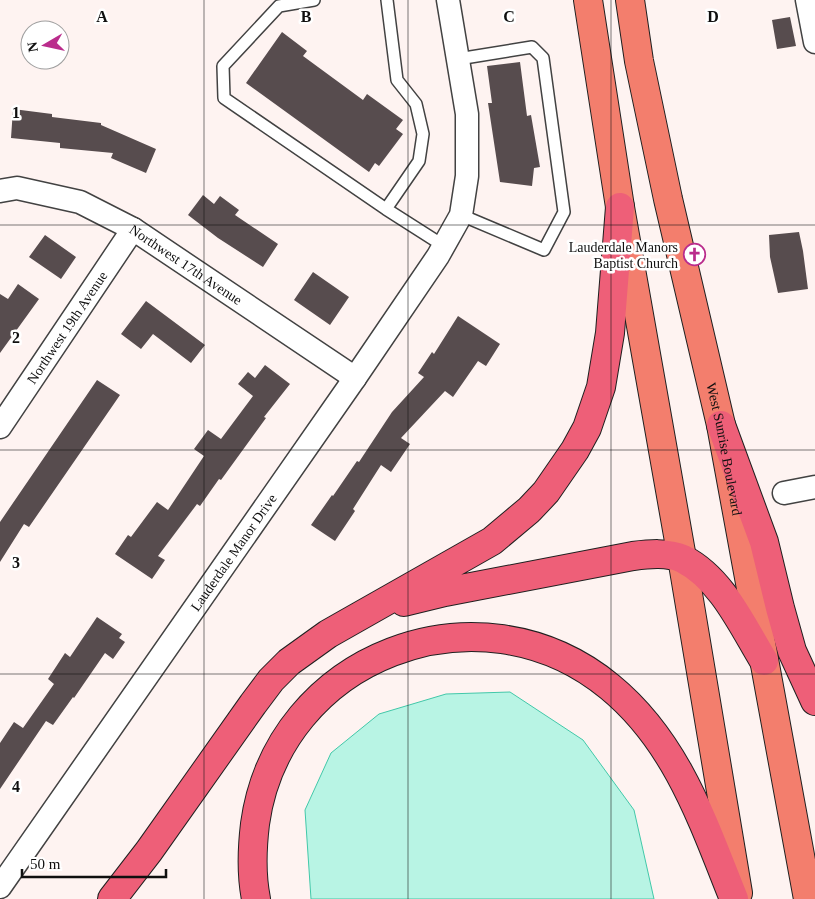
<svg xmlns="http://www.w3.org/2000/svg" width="815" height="899" viewBox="0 0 815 899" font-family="Georgia,serif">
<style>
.water{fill:#b8f4e4;stroke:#42c8a9}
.building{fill:#574c4e}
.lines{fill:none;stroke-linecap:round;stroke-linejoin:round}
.lane-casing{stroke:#424242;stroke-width:14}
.street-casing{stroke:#424242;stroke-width:25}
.primary-casing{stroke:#202020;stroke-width:30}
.highway-casing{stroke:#202020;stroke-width:30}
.lane{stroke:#fff;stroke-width:11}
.street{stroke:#fff;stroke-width:22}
.primary{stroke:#f37e6d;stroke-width:28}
.highway{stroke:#ee5f78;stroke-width:28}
.grid{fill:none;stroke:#0f0f0f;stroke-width:1;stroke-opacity:0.55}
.labels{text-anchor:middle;stroke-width:5;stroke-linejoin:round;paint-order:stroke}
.poi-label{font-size:14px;fill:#0f0f0f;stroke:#fff;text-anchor:end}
.street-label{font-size:14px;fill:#0f0f0f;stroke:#fff}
.grid-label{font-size:16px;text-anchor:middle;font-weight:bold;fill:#0f0f0f;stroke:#fff;stroke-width:5;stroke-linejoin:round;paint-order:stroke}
</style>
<rect width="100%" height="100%" fill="#fef3f1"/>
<path class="water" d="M510,692L583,740L634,810L654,899H311L305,810L331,753L379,714L446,694Z"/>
<path class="building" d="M790,17L796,46L777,49L772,20Z
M282,32L307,51L303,56L363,100L367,94L403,120L396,129L403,134L379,166L375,163L369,172L246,83Z
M520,62L527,116L531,115L540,167L534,168L532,186L500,182L488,103H492L487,66Z
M13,109L52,114V117L101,123V125L156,149L146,173L111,158L113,153L60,148V143L11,138Z
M203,195L214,204L220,196L239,210L235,215L278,244L263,267L218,238L188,215Z
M799,232L803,251L808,289L778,293L770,257L769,235Z
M45,235L76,257L61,279L29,257Z
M313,272L349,297L330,325L294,300Z
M18,284L39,299L0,353V294L8,299Z
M146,301L205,345L191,363L153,334L141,349L121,334Z
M458,316L500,344L486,366L478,361L453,397L445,391L401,438L410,444L391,472L381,465L353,509L355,511L335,541L311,525L332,495L333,496L357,461L359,462L392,412L424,377L418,373L432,352L434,354Z
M265,365L290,384L264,417L266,418L221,480L219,479L200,506L197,504L158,556L165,560L152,579L115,554L128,535L131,537L157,502L168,510L204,456L194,449L208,430L221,439L253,396L238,384L248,372L255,378Z
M97,380L120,395L29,527L24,524L0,562V522Z
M97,617L122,634L119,638L125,642L113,659L105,653L74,698L73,697L53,725L46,721L0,789V743L14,722L23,728L54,684L48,679L65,653L70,657Z"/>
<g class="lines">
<defs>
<path id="lane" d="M314,0L279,6L223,66L224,98L386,209
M387,0L397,80L416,104L423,134L419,161L386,209L444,246
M458,59L532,47L543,58L564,212L544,250L461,215"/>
<g id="street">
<path d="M807,0L815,42"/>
<path id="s1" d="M0,191L17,188L80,202L133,229L355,378"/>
<path id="s2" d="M0,427L133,229"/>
<path d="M784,493L815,487"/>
<path id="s3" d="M0,887L355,378L438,256L461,215L467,176V114L448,0"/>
</g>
<g id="primary">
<path d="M588,0L620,207L682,558L738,893"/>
<path id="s4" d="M630,0L639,61L668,199L721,425L808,899"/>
</g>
<path id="highway" d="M721,425L764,542L780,608L792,651L815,701
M404,602L445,592L633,556C649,554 668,552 683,559C722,579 742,625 764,661
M112,899L149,851L253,704L271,680L289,662L328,634L492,541L529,510L546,492L575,450L587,428L601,387L610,333L620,207
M256,899C251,874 252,849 255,824C278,656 479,579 610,687C677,742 703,822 734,899"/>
</defs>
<use href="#lane" class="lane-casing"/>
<use href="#street" class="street-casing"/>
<use href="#primary" class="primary-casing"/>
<use href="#highway" class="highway-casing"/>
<use href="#lane" class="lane"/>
<use href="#street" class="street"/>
<use href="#primary" class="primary"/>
<use href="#highway" class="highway"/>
</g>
<path class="grid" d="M204,0V899M408,0V899M611,0V899M0,225H815M0,450H815M0,674H815"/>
<defs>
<symbol id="church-ring" viewBox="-11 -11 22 22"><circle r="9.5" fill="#fff" stroke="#ba2c8c" stroke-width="1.5"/><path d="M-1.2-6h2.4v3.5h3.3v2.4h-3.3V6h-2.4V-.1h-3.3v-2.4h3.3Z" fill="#ba2c8c"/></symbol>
</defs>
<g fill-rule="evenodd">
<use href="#church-ring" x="682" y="242" width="25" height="25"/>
</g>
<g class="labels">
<g class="poi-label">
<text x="678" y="252">Lauderdale Manors<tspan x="678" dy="16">Baptist Church</tspan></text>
</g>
<g class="street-label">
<text dy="5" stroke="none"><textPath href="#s1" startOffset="205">Northwest 17th Avenue</textPath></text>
<text dy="5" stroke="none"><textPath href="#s2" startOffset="120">Northwest 19th Avenue</textPath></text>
<text dy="5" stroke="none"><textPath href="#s4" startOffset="459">West Sunrise Boulevard</textPath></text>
<text dy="5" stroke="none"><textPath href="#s3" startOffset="408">Lauderdale Manor Drive</textPath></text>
</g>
</g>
<g class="grid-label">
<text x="102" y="22">A</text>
<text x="306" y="22">B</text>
<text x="509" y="22">C</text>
<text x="713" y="22">D</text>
<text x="16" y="118">1</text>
<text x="16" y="343">2</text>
<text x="16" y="568">3</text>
<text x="16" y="792">4</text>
</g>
<g transform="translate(45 45) rotate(261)"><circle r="24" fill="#ffffff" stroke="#9f9f9f"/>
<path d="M0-4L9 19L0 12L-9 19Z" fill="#ba2c8c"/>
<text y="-8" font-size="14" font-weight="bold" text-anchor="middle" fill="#0f0f0f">N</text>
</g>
<path d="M22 869v8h144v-8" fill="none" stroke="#0f0f0f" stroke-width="2.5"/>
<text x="30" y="869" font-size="15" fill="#0f0f0f" stroke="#ffffff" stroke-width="4" paint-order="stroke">50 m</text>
</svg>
